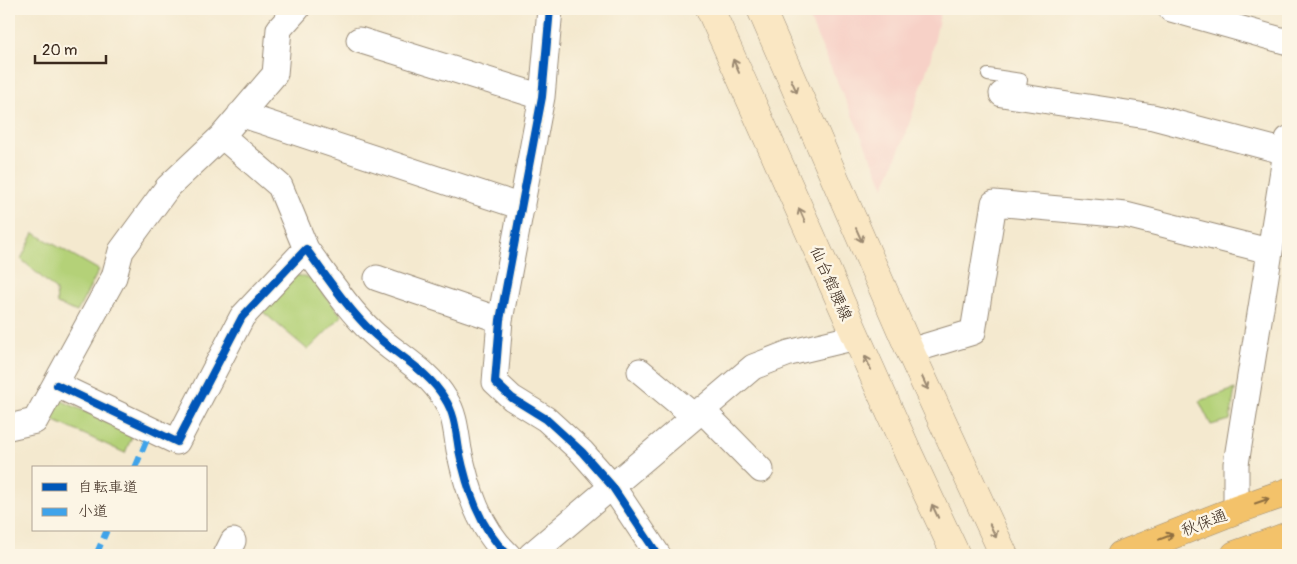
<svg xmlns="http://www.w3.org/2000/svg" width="1297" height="564" viewBox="0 0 1297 564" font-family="Pangolin,'Klee One',sans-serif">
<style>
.built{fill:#f7d1c7}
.green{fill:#b4d178;stroke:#787e4b}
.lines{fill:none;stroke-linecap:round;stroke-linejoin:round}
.service-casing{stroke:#988a76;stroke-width:14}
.minor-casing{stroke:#988a76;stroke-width:27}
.secondary-casing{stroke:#988a76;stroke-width:29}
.trunk-casing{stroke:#988a76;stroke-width:29}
.service{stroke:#fff;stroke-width:12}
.minor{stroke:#fff;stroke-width:25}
.secondary{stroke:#fae7c3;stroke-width:28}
.trunk{stroke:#f3c26a;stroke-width:28}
.quiet{stroke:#3fa3ea;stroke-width:6;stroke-dasharray:12 6;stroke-linecap:butt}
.cycleway-casing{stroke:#fcf5e5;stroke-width:11}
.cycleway{stroke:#0057b8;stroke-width:8}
.oneway{stroke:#9a8870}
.oneway2{stroke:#8e6e40}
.labels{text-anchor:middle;stroke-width:5;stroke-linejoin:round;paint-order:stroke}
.street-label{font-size:16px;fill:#3b2a1e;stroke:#fcf5e5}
</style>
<rect width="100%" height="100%" fill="#fcf5e5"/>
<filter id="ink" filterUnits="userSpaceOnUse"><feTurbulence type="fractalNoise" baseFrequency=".02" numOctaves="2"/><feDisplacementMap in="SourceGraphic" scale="10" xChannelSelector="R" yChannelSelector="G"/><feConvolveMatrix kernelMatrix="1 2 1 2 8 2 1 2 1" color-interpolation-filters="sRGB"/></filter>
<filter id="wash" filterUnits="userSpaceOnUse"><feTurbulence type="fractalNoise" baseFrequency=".0096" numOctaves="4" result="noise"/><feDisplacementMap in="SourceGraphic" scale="20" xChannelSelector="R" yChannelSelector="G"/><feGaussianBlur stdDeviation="1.12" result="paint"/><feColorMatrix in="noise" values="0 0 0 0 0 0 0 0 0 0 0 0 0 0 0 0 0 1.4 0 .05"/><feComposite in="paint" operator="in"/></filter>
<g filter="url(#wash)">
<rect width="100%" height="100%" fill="#f4e9cf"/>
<path class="built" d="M805,9H941L931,57L906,133L884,187Z"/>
<path class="green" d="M34,233L99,270L77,312L57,304L56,290L21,259Z
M296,275L311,278L342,316L308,350L263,312Z
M1235,389L1230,420L1211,425L1199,401Z
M56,398L133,434L125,453L48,418Z"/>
</g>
<g filter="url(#ink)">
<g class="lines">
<defs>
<path id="service" d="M988,75L1021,80L1018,97"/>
<path id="minor" d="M550,9L542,97L500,320L495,382L512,398L546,419L582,452L612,486L658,555
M1171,9L1288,42
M359,40L542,97
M1002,94L1153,117L1286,152
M240,114L522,207
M222,136L280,186L306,249
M377,278L500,320
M910,351L973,332L994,203L1126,215L1269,251
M640,371L694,416
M57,385L177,442L242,317L306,249C327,277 347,308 372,332C396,355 428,370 445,399C455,414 456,432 459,450C467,488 479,528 508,555
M701,409L761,470
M9,427L35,421L114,277L121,251L168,187L222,136L275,74L279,29L297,9
M1236,510V464L1288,139
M226,555L233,541
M531,555L753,367L789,353L856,337"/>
<path id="secondary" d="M710,9L909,455L956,555
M761,9L910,351L1004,555"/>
<path id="trunk" d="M1121,555L1236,510L1288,492
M1235,555L1288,536"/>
</defs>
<use href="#service" class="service-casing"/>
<use href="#minor" class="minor-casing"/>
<use href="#secondary" class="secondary-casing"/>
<use href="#trunk" class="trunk-casing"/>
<use href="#service" class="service"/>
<use href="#minor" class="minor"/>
<use href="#secondary" class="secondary"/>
<use href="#trunk" class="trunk"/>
<path class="quiet" d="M135,468L151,430
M96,555L107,530"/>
<defs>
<path id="cycleway" d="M550,9L542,97L500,320L495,382L512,398L546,419L582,452L612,486L658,555
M57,385L177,442L242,317L306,249C327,277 347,308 372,332C396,355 428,370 445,399C455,414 456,432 459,450C467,488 479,528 508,555"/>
</defs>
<use href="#cycleway" class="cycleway-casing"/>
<use href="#cycleway" class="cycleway"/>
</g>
<defs><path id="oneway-shaft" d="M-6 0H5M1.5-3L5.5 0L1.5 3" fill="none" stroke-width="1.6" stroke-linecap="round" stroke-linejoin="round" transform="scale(1.25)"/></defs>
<g class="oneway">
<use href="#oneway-shaft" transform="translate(736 66) rotate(-114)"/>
<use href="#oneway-shaft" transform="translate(794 86) rotate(66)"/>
<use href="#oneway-shaft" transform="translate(802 215) rotate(-114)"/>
<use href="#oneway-shaft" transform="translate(859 235) rotate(66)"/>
<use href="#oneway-shaft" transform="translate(868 363) rotate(-114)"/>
<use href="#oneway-shaft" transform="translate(925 383) rotate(65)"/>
<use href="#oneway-shaft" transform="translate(935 511) rotate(-115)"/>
<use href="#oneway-shaft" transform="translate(993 531) rotate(65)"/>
</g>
<g class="oneway2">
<use href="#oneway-shaft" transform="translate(1262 501) rotate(-19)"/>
<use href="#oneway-shaft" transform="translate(1166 537) rotate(-21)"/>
</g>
</g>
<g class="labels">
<g class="street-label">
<text transform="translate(832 283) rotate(66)" y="6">仙台館腰線</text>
<text transform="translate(1204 522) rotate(-21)" y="6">秋保通</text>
</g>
</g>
<rect width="1297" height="564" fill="none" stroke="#fcf5e5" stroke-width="30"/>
<rect x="32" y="466" width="175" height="65" fill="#fcf5e5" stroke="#afa495"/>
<rect x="42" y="483" width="25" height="8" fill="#0057b8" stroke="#afa495"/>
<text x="78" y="492" font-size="15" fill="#3b2a1e">自転車道</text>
<rect x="42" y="508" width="25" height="8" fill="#3fa3ea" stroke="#afa495"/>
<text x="78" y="516" font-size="15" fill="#3b2a1e">小道</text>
<path d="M35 55v8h71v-8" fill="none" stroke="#3b2a1e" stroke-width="2.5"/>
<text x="42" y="55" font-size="15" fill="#3b2a1e" stroke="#fcf5e5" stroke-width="4" paint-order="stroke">20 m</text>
</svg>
